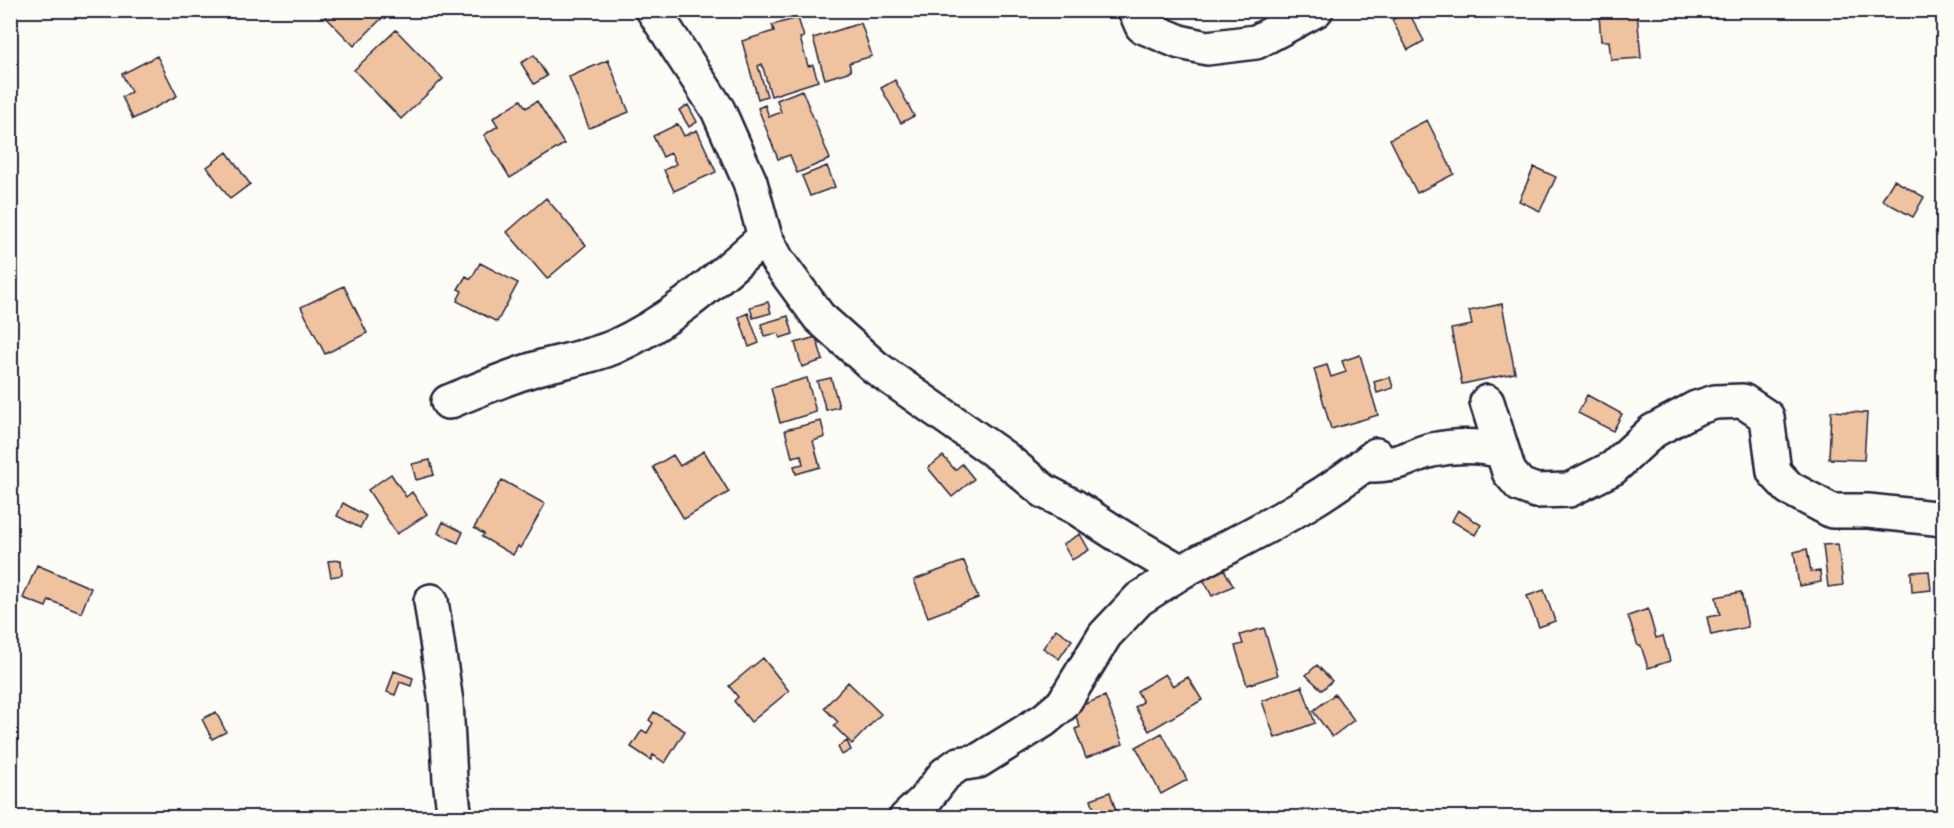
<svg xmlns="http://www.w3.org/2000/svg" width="1954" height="828" viewBox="0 0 1954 828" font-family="Pangolin,sans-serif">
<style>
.building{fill:#f0c3a0;stroke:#22223b;stroke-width:1.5}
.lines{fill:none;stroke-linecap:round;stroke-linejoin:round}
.street-casing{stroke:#22223b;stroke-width:38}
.street{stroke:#fdfcf7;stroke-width:33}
</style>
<rect width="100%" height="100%" fill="#fdfcf7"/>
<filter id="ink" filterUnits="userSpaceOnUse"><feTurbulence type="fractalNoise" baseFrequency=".0167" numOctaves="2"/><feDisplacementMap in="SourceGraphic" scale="12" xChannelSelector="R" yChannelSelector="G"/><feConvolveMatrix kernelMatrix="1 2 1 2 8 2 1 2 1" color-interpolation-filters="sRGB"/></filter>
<g filter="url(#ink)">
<path class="building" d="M319,10H390L354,46Z
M1408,11L1424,41L1408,50L1392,20Z
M1637,12L1641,58L1611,60L1609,41H1601L1599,15Z
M798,18L804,37L800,38L808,66L813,65L818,81L771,96L762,64L758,66L767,96L758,99L742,41L774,31L772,25Z
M861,23L872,56L849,63L851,71L825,79L813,38Z
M396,30L443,79L401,119L354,70Z
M534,55L547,76L534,84L521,63Z
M157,56L177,96L133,119L122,97L131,92L122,74Z
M608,60L629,112L589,128L569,77Z
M895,80L914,116L901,123L881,88Z
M802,90L830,159L797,173L790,155L778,159L758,108L765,105L769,117L781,112L777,100Z
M521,100L526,108L537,101L564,144L510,178L484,135L498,126L493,118Z
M688,105L697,122L689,127L679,110Z
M1427,120L1454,174L1417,193L1390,139Z
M678,124L684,136L697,130L716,172L674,191L664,170L676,164L671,153L663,157L653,136Z
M227,152L250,184L230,199L207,167Z
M827,166L835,187L810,196L802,176Z
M1534,167L1556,177L1540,211L1519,201Z
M1894,180L1924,197L1913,217L1882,200Z
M546,198L586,245L547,279L507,232Z
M480,263L518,283L497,322L457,301L462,291L458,289L466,276L471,279Z
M344,286L367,333L325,354L301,307Z
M768,302L771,313L753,318L750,307Z
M1502,304L1515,373L1462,384L1451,329L1472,325L1469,311Z
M748,313L759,343L749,347L739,317Z
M788,316L793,334L780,338L778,333L764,336L761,324Z
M816,337L823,360L802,367L795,343Z
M1360,355L1378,415L1331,429L1314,369L1327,365L1331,377L1346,372L1342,361Z
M1390,377L1393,388L1377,393L1374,382Z
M807,378L816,412L780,423L771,388Z
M831,378L839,407L826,410L817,381Z
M1587,395L1622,414L1613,431L1578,413Z
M1831,411L1867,413L1864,460L1829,459Z
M821,421L825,437L813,441L820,467L796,474L794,466L803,464L801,455L792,457L785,430Z
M704,451L729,492L684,519L653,467L673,455L680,466Z
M943,456L955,470L962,464L974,479L952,497L928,468Z
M430,460L434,475L416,480L412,464Z
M391,474L406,497L412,492L427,514L397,534L368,490Z
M502,480L545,504L520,548L518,546L513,555L482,537L484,534L474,528Z
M343,503L366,516L360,528L337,516Z
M1458,510L1481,525L1475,535L1452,521Z
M443,522L463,532L458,543L438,533Z
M1080,534L1089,550L1072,560L1063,544Z
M1838,544L1843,585L1828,587L1823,545Z
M1807,549L1811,572L1820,571L1821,582L1799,586L1794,552Z
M341,560L342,575L331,577L328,561Z
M964,561L978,598L928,617L914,580Z
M37,565L91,588L81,613L49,600L46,607L23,598Z
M1222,566L1233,586L1212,596L1202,577Z
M1929,571L1931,590L1912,592L1911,572Z
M1544,590L1555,621L1539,627L1527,596Z
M1741,592L1748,627L1711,635L1707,617L1720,615L1716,597Z
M1648,609L1656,638L1663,636L1670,661L1648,668L1641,646H1638L1628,616Z
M1264,628L1278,675L1247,685L1235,646L1243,644L1240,635Z
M1056,629L1072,640L1059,659L1043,648Z
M763,658L789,691L751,722L734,701L738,697L729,686Z
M1317,665L1332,681L1322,690L1306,675Z
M394,671L413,678L411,686L400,682L395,695L387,692Z
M1165,674L1173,686L1188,677L1202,700L1149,731L1135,707L1143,702L1137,691Z
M848,682L881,714L852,744L834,726L838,722L824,708Z
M1302,686L1315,723L1275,738L1262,701Z
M1335,694L1354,720L1332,737L1313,711Z
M1105,696L1123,744L1086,758L1075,729L1080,727L1073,709Z
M216,712L226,732L212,739L202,719Z
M654,712L685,731L665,763L653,755L651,760L631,747L642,730L647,733L653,723L649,720Z
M1162,733L1187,780L1161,794L1136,747Z
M847,741L851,750L842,755L838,747Z
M1110,792L1118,818H1097L1091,799Z"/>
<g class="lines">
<defs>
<path id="street" d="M653,10L718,110L750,182L765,237L777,260L819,317L875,367L1003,457L1044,491L1075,507L1123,538L1181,572C1247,536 1318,504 1376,455
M1135,10L1142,26L1180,42L1207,48L1256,42L1316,10
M448,402C478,390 507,377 538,368C563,361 590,357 614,347C672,321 718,278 765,237
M1487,402L1509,472L1520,485L1536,491L1569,490L1613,468L1653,431L1696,408L1715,402L1743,401L1767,417L1774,472L1789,488L1832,511H1868L1944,519
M1363,465C1376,465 1388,465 1401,461C1411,458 1421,452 1432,450C1456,445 1478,445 1502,451
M431,601L446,702L450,780L455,818
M906,818L924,801L945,774L959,764L978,761L1044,720L1063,704L1105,635L1139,599L1181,572"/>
</defs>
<use href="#street" class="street-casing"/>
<use href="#street" class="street"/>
</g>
</g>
<rect width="1954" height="828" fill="none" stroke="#fdfcf7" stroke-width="36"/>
<rect x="18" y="18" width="1918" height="792" fill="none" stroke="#22223b" stroke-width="2" filter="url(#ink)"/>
</svg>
